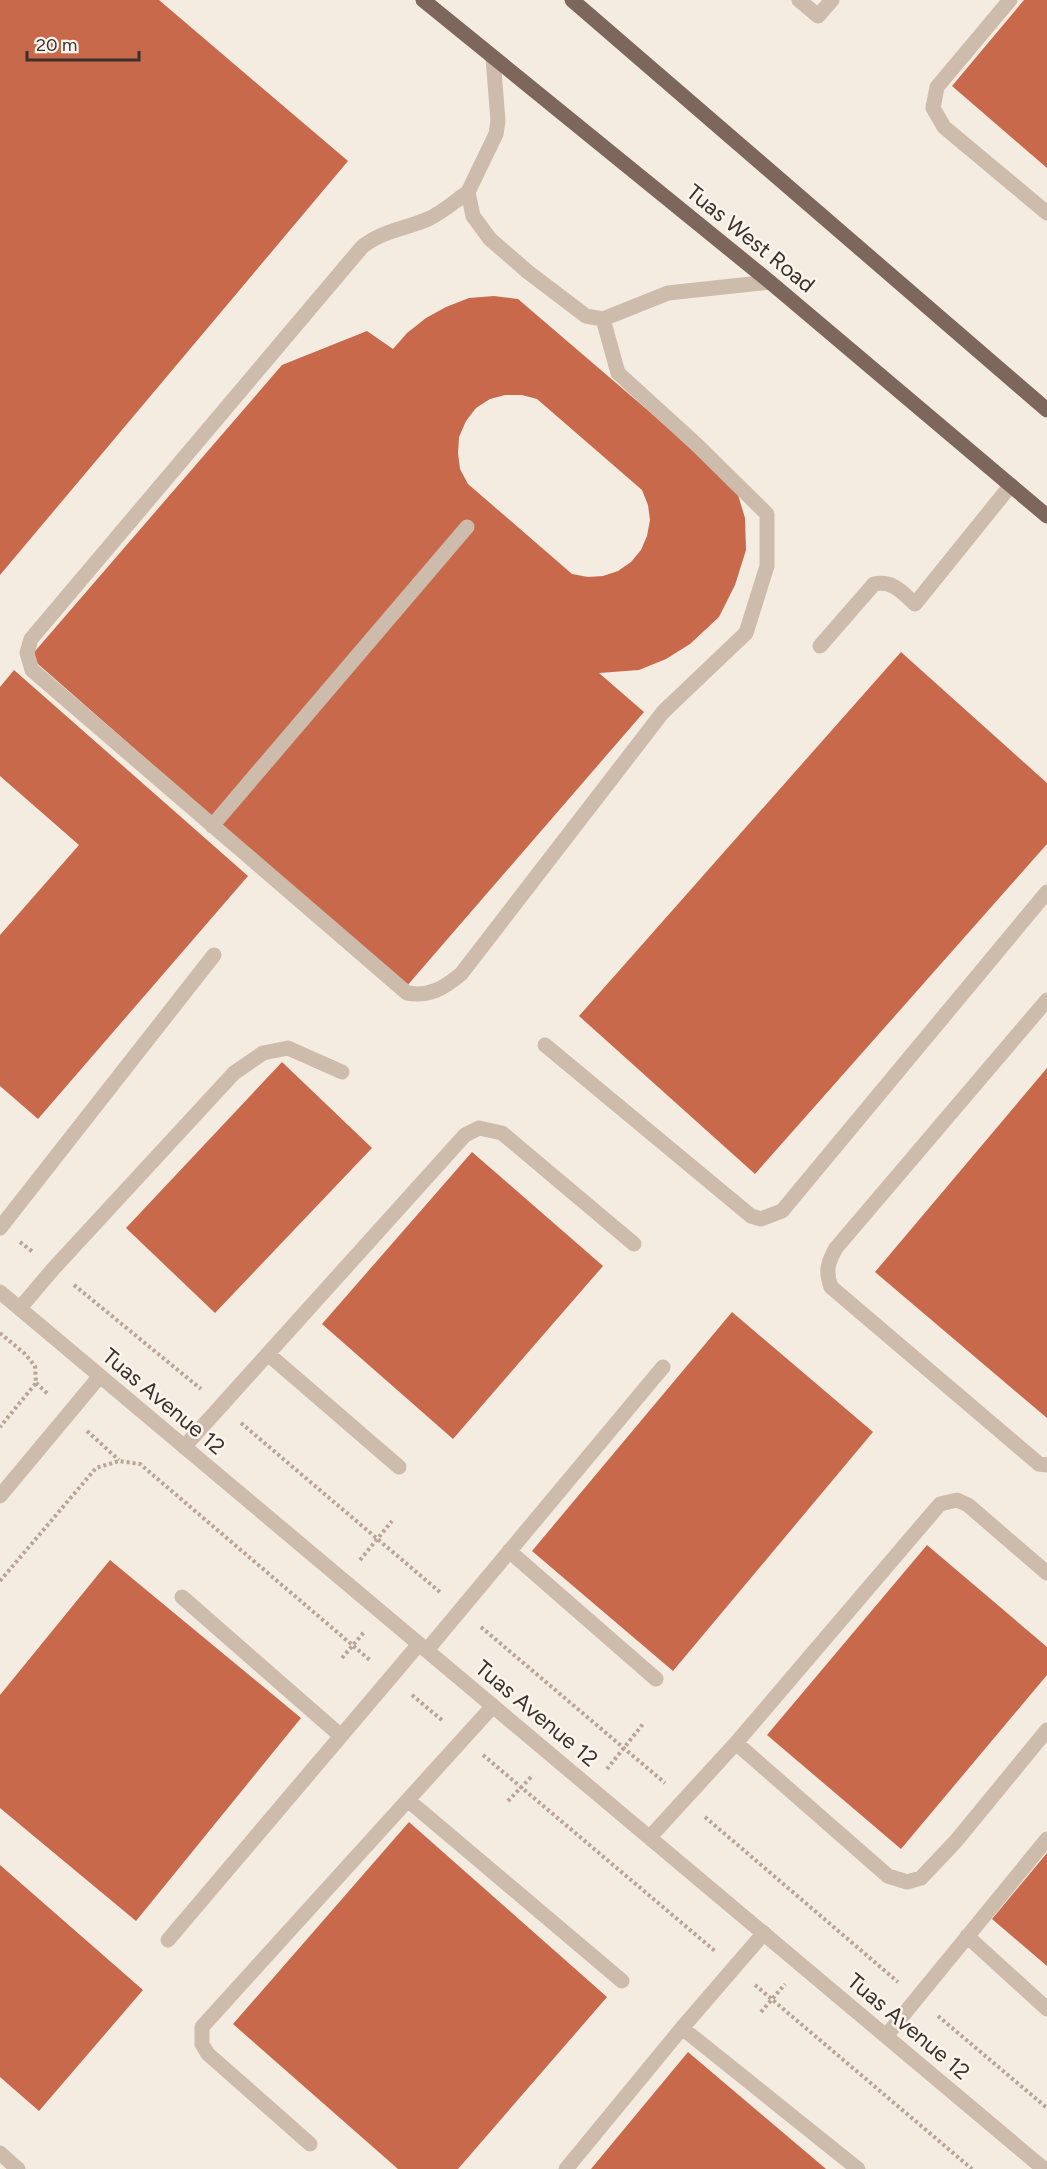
<svg xmlns="http://www.w3.org/2000/svg" width="1047" height="2169" viewBox="0 0 1047 2169" font-family="Figtree,sans-serif">
<style>
.building{fill:#c8694b;fill-rule:evenodd}
.lines{fill:none;stroke-linecap:round;stroke-linejoin:round}
.path{stroke:#b9a596;stroke-width:4;stroke-dasharray:3 3;stroke-linecap:butt}
.lane{stroke:#cdbbac;stroke-width:15}
.street{stroke:#cdbbac;stroke-width:15}
.primary{stroke:#7d675c;stroke-width:15}
.labels{text-anchor:middle;stroke-width:5;stroke-linejoin:round;paint-order:stroke}
.street-label{font-size:22px;fill:#3b302b;stroke:#fbf5ee}
</style>
<rect width="100%" height="100%" fill="#f4ebe1"/>
<path class="building" d="M0,0H159L348,161L0,575Z
M1024,0H1047V168L952,86Z
M494,296L518,299L735,485L745,518L746,550L735,585L719,617L690,644L666,659L639,670L599,673L644,712L406,987L30,657L282,365L367,331L393,349L407,333L426,318L446,307L469,298ZM505,395H522L537,399L642,490L648,505L650,520L647,536L641,550L631,562L618,571L603,576L588,577L572,574L468,484L460,469L458,453L459,437L466,421L476,408L490,399Z
M901,652L1047,783V844L755,1174L579,1016Z
M14,670L248,876L38,1119L0,1086V935L79,845L0,776V687Z
M282,1062L372,1148L215,1313L126,1228Z
M1047,1068V1418L875,1272Z
M472,1152L603,1266L453,1439L322,1324Z
M732,1312L873,1432L673,1671L532,1551Z
M927,1545L1047,1647V1675L901,1849L767,1735Z
M110,1560L301,1718L136,1921L0,1808V1695Z
M409,1822L607,1997L458,2169H398L233,2024Z
M1047,1853V1966L992,1919Z
M0,1865L143,1990L39,2111L0,2077Z
M688,2052L826,2169H591Z"/>
<g class="lines">
<path class="path" d="M20,1242L33,1252
M74,1285L201,1389
M0,1333L25,1354L35,1366L36,1383L0,1427
M36,1383L49,1395
M241,1423L441,1593
M87,1431L119,1460
M360,1560L392,1521
M0,1581L96,1468L119,1461L140,1464L371,1661
M481,1627L665,1783
M342,1658L365,1631
M412,1695L443,1721
M483,1755L715,1951
M607,1769L643,1724
M508,1801L533,1775
M705,1817L898,1982
M755,1985L972,2169
M761,2012L785,1984
M938,2016L1047,2108"/>
<path class="lane" d="M799,0L818,16L832,0
M1010,0L937,87L933,108L944,127L1047,213
M493,58L498,121L496,134L468,192L473,216L490,239L528,272L586,316L603,319L668,293L770,282
M468,192C455,201 442,213 428,219C405,229 381,231 362,247L31,639L27,653L32,670L407,993C430,997 444,988 461,974L663,712L746,633L767,566V514L697,445L618,373L603,319
M820,646L874,584C893,580 902,592 915,604L1011,485
M212,826L467,527
M1047,1000L836,1248C828,1262 825,1271 831,1287L1039,1464L1047,1465
M545,1045L751,1216L761,1219L782,1211L1047,892
M0,1228L214,955
M20,1308L54,1268L234,1073L263,1053L288,1048L342,1072
M268,1354L399,1467
M184,1447L465,1135L479,1128L502,1133L634,1244
M509,1551L656,1679
M182,1597L341,1736
M427,1650L663,1367
M736,1743L888,1876L907,1882L921,1878L956,1841L1047,1730
M409,1801L622,1981
M650,1837L736,1743L940,1504L957,1500L968,1505L1047,1573
M967,1936L1047,2009
M168,1940L419,1644
M682,2028L858,2169
M886,2036L1047,1839
M310,2144L208,2054L202,2044V2027L493,1706
M0,2153L18,2169
M566,2169L682,2028L764,1933"/>
<path class="street" d="M0,1292L1044,2169
M0,1496L100,1376"/>
<path class="primary" d="M423,0L770,282L1047,516
M572,0L1047,410"/>
</g>
<g class="labels">
<g class="street-label">
<text transform="translate(751 238) rotate(39)" y="8">Tuas West Road</text>
<text transform="translate(164 1401) rotate(40)" y="8">Tuas Avenue 12</text>
<text transform="translate(537 1713) rotate(40)" y="8">Tuas Avenue 12</text>
<text transform="translate(909 2026) rotate(40)" y="8">Tuas Avenue 12</text>
</g>
</g>
<path d="M27 51v9h112v-9" fill="none" stroke="#3b302b" stroke-width="3"/>
<text x="36" y="51" font-size="18" fill="#3b302b" stroke="#fbf5ee" stroke-width="4.5" paint-order="stroke">20 m</text>
</svg>
